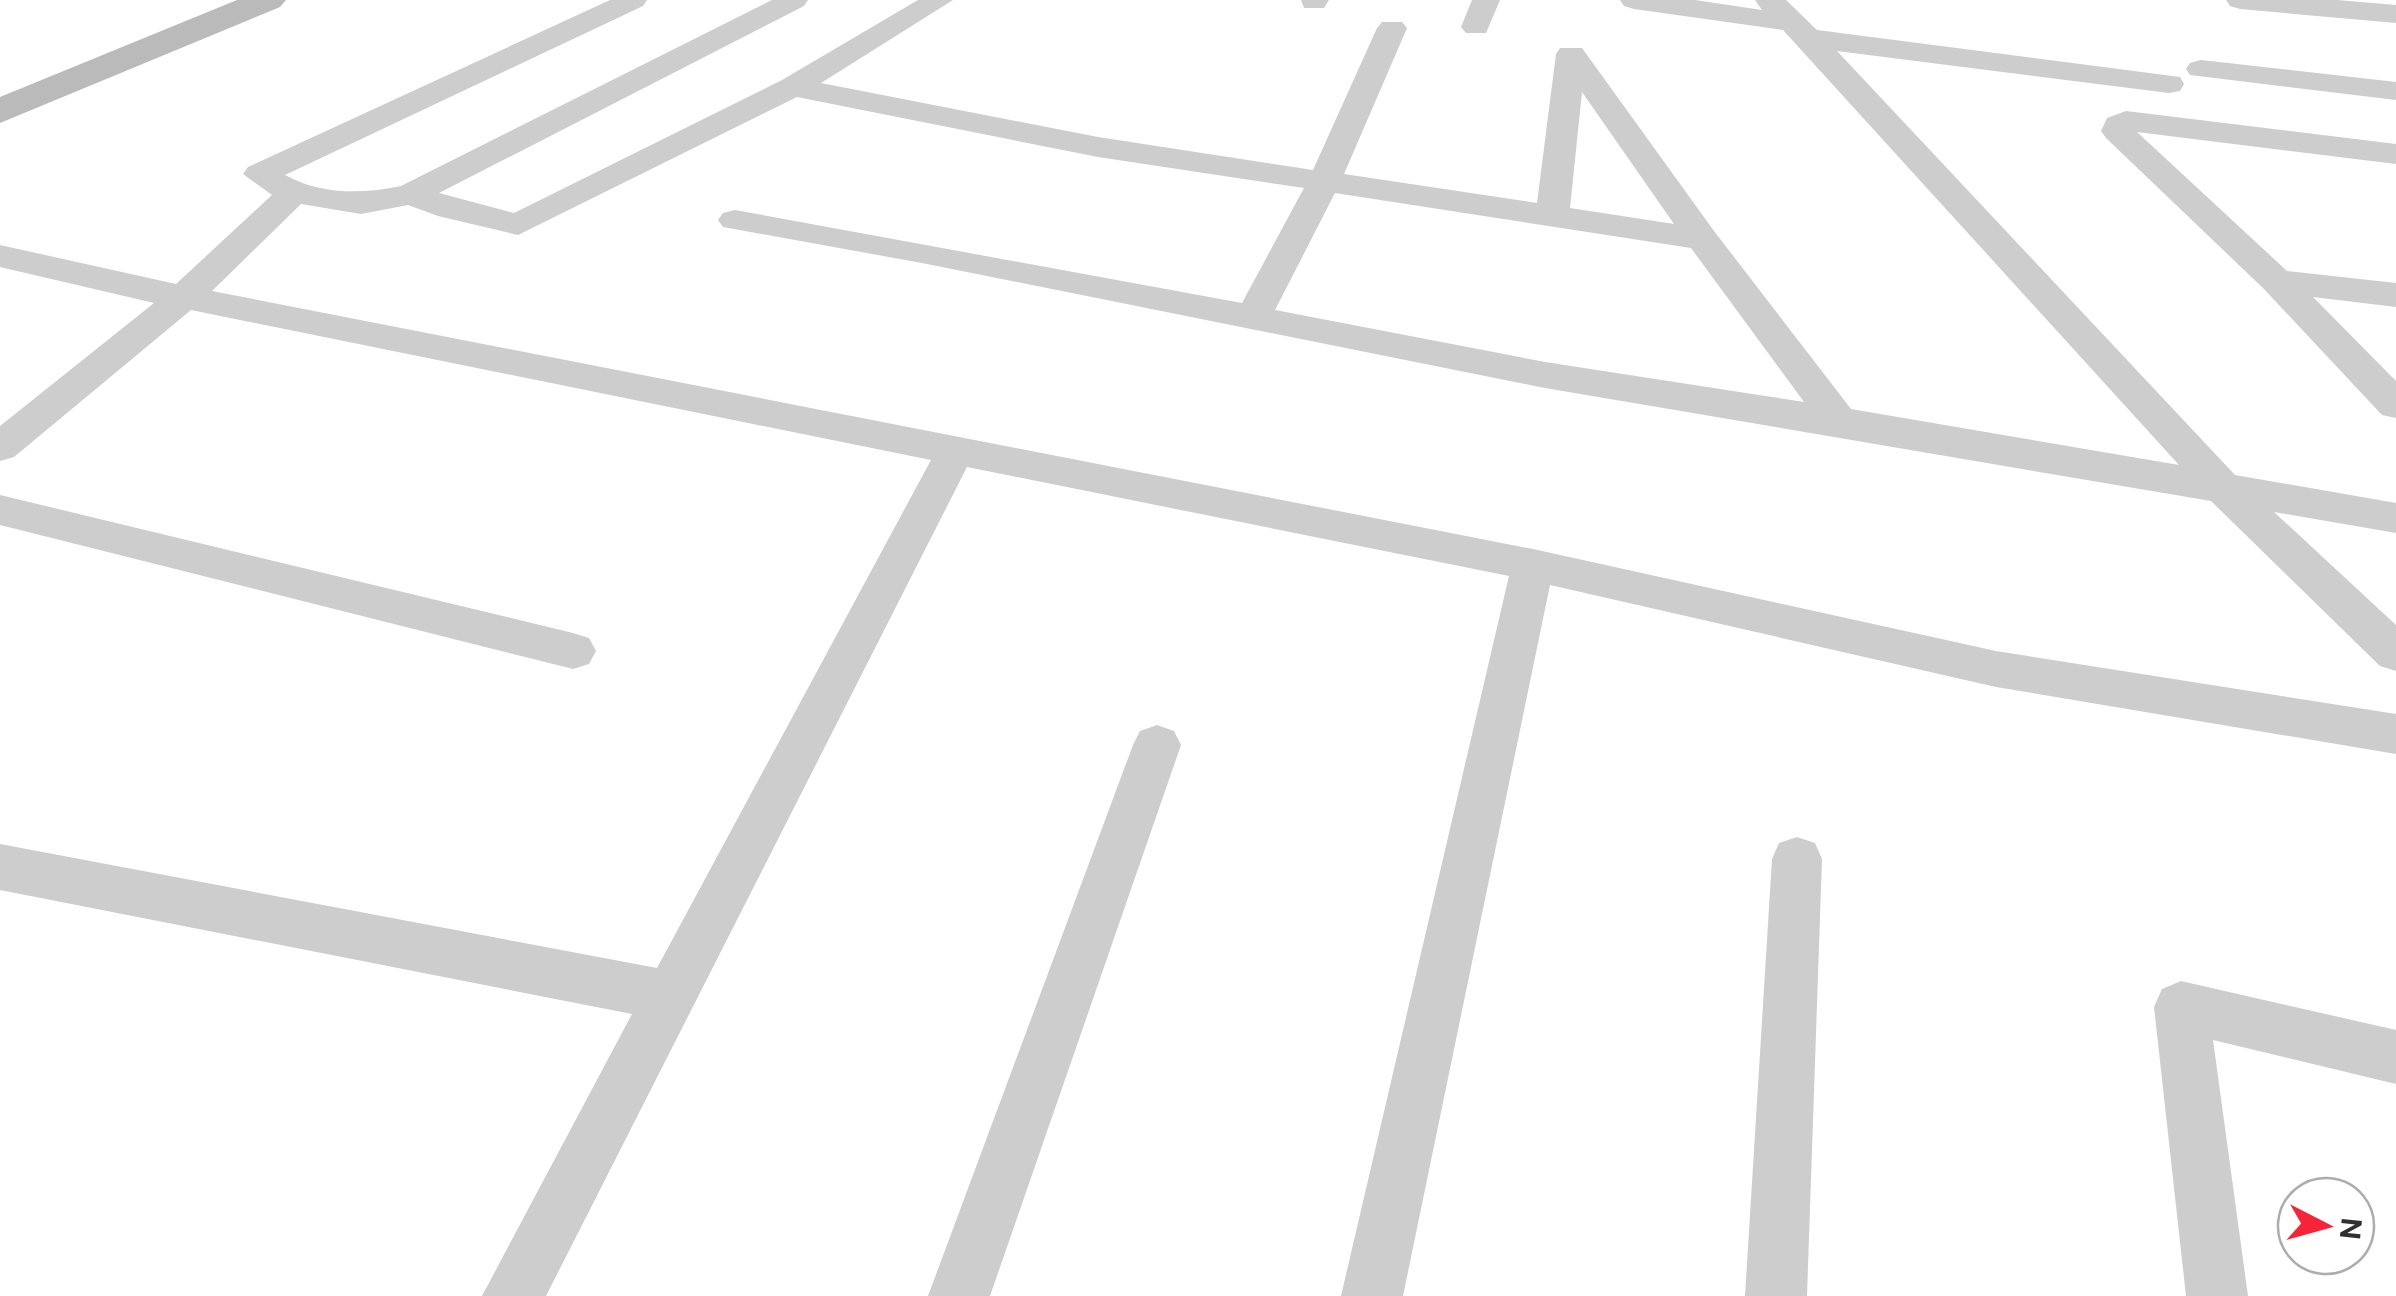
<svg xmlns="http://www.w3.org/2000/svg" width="2396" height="1296" viewBox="0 0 2396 1296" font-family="'Public Sans',sans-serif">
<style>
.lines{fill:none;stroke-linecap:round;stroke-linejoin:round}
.street{fill:#cdcdcd;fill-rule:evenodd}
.secondary{fill:#bababa;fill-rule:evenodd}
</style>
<rect width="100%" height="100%" fill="#fff"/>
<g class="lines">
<path class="street" d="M610,0H647L643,6L285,175C321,195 362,194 401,186L772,0H808L804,6L439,193L514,213L782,80L918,0H953L821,83L1098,137L1313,170L1377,28L1382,22H1402L1407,28L1344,174L1537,203L1556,54L1560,48H1582L1714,231L1851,409L2179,465L1783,30L1634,9L1624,6L1620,0H1695L1762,10L1755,0H1786L1817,30L2180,77L2184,84L2180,91L2169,93L1837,51L2235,475L2396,503V533L2274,512L2396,625V671L2380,666L2211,501L1545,388L922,263L723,227L718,220L723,213L735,210L1242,303L1304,188L1098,157L797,97L518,235L438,216L408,205L361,214L301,204L212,291L1533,549L1996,651L2396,714V754L1996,687L1550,585L1403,1296H1341L1509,576L967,467L546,1296H482L632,1014L0,890V844L657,968L931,460L191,310L14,457L0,461V426L154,303L0,267V245L176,284L272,195L243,174L248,167ZM1582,92L1674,224L1570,208ZM1335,193L1691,248L1804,402L1545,362L1275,310Z
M1301,0H1329L1324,8H1304Z
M1472,0H1500L1486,33H1466L1461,27Z
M2226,0H2337L2396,5V23L2240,9L2230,6Z
M2201,60L2396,82V100L2190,75L2186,69L2190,63Z
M2126,111L2396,144V164L2137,132L2287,271L2396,283V307L2313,297L2396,381V418L2382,415L2264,289L2106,138L2101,131L2107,118Z
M0,495L573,633L589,638L596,651L589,664L573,669L0,525Z
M1157,725L1174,731L1181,745L990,1296H928L1133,745L1140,731Z
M1797,837L1815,843L1822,859L1807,1296H1745L1772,859L1779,843Z
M2181,981L2396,1030V1084L2213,1040L2248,1296H2186L2154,1007L2162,989Z"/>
<path class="secondary" d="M237,0H286L280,7L0,123V97Z"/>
</g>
<g transform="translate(2326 1226) rotate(96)"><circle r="48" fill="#ffffff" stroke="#acacac" stroke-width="2.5"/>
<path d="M0-8L18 38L0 25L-18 38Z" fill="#f52438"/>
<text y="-15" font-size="28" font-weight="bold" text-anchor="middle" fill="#303030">N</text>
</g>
</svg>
